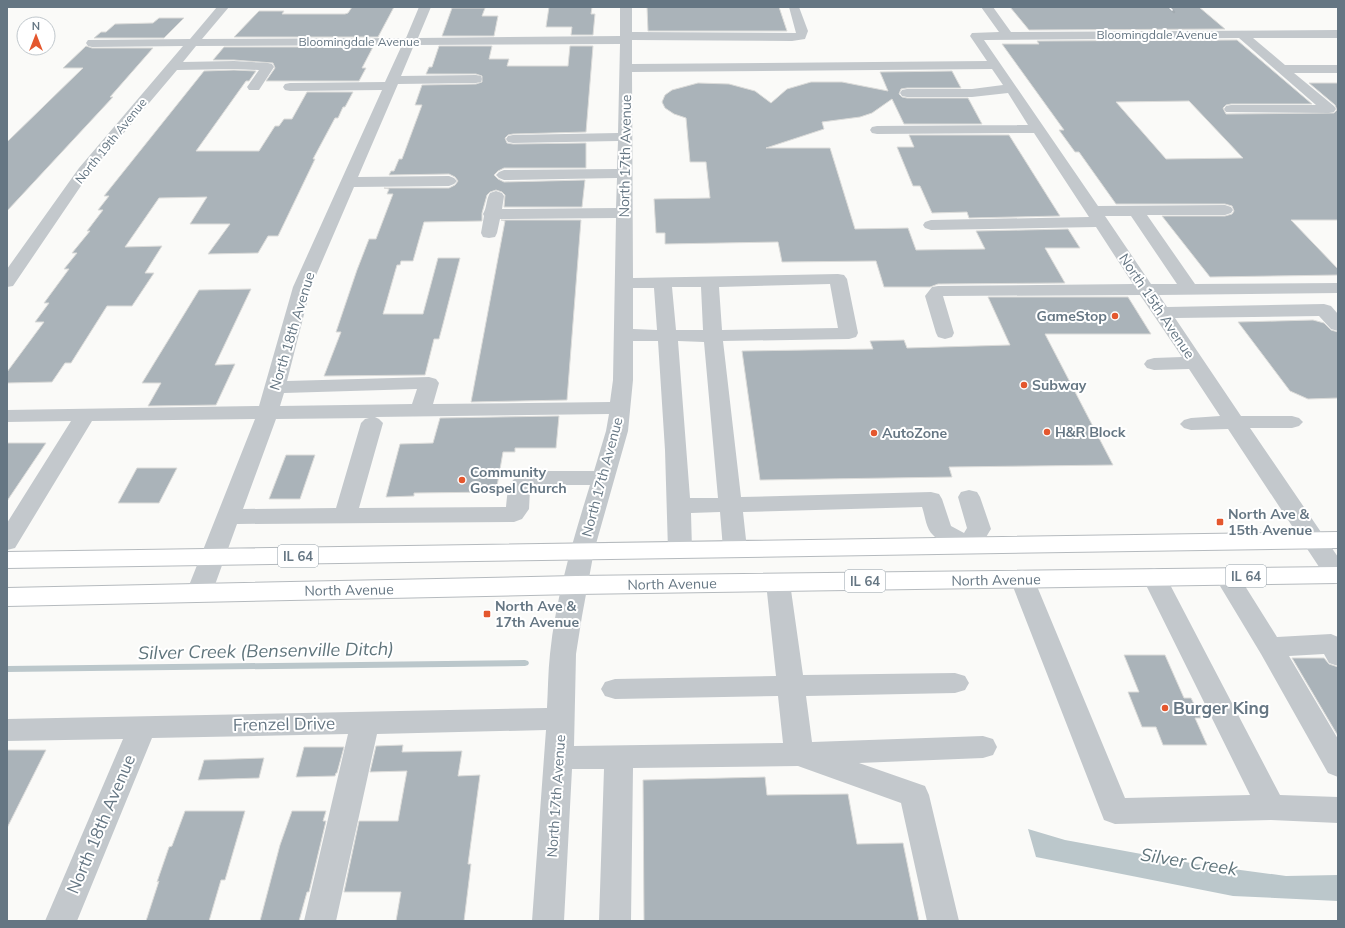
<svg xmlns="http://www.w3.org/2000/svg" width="1345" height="928" viewBox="0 0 1345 928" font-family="Mulish,sans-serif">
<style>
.water{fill:#bbc7cb}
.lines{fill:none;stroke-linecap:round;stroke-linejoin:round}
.stream{fill:#bbc7cb;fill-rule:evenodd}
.building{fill:#aab3b9;stroke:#dcdcda;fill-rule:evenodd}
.major-casing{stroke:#b5babe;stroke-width:2}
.minor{fill:#c3c8cc;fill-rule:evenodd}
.major{fill:#fff;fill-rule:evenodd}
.rail-casing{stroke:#a2aab0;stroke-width:2.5}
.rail{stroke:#fff;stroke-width:1.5;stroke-dasharray:5;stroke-linecap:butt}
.poi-dot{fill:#e4572e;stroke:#fff;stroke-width:1.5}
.labels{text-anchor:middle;stroke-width:4;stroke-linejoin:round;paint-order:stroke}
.far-street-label{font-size:12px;fill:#657683;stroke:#fff}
.shield{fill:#fff;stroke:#939fa8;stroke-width:1}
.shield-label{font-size:13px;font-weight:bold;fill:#657683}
.street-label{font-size:14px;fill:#657683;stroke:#fff}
.poi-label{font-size:14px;font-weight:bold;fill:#657683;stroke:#fff;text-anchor:start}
.near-poi-label{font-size:17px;font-weight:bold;fill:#657683;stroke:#fff;text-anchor:start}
.near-street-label{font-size:17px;fill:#657683;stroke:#fff}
.near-water-label{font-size:18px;font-style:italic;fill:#60757c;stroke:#fff}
</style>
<rect width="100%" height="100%" fill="#fafaf8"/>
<path class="water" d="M1028,829L1065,840L1196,864L1286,876L1338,875V901L1233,896L1036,857Z"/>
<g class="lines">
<path class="stream" d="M525,660L528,661L529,663L528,665L525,666L7,672V666Z"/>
</g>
<path class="building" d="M352,7H394L378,37H234L259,11H284L282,14H345L348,13Z
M549,7H592L591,14H595L593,35H571L572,27H546Z
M647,7H779L787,31H648Z
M1010,7H1199L1225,29L1029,30Z
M452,8H485L482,16H498L494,36H442Z
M159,18H184L164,38H94L101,32H106L115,24L153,23Z
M1237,40L1312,104H1231L1226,105L1223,108L1226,114L1334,113L1337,110L1335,105L1309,83H1338V220H1291L1338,269V275L1210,277L1162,216H1225L1232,214L1234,211L1232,206L1225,204H1116L1079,152H1075L1059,130H1064L1002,44H1039L1037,41ZM1189,101L1243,158L1166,159L1116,102Z
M86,46L92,48H153L110,97H113L7,211V142L83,68H63Z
M439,46H492L489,59H509L507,66H568L570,46H593L586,132L513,134L508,135L505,138L507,143L513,144L586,143V168H504L498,171L494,175L498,179L504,182L585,180L582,207H504L505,195L502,192L496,190L490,192L487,195L482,213V221L424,222L413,261H401L400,265H397L383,314H423L438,258H460L443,324L439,339H434L425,375L324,376L341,332H336L357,270L369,239H376L393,194H387L389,189L384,188H449L455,185L458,181L455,177L449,174L389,175L391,171H394L399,159H402L422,105H415L422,85L476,84L482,82V76L476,74H426L429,67H432Z
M224,47H373L362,68H366L359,81H266L275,68L273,63L234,60H213Z
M234,70L256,71L249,81H246L196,151H259L275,126H279L284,119H292L307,92H353L345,107H343L338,118H335L313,159H315L278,236H268L258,253L208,254L230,224H190L207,197L159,198L125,247L162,246L145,273H154L132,306H107L71,363H65L52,382L7,383V372L44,322H35L49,303H44L69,269H64L77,253H72L90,231H87L103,210H98L109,196H104L204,71Z
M952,71L961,88H907L901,89L899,94L902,97L907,98H968L982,124H904L892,99L872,113L860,117L822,122L824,129L766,148H830L855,229L908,228L916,250L985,249L976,231L1068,229L1080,248H1045L1065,283L938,284L930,287H884L876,261L782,262L778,242L665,244V233H656L654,199L710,198L706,162H690L686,118L674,114L665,108L662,102L665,95L672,90L698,83L729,84L755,91L771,103L787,89L811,82H842L888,91L880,72Z
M909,135H1009L1060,216L969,218L967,212L932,213L920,186H913L897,147H914Z
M501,220H581L567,400L471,402L505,221Z
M251,289L215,365L235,364L216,405L148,406L161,383H142L199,290Z
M988,297H1128L1151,334H1045L1113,465L949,467L952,477L760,480L742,351L873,349L870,341L904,340L907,348L1010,345Z
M1313,320L1324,323L1331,330L1338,332V398L1308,399L1290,391L1238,322Z
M559,416L556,448H515V452H503L496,492L414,493V496L386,497L400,444L433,443L440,418Z
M7,443H46L7,501Z
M286,455H315L300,499H269Z
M137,468H177L159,503H118Z
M1124,655H1165L1184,698H1191L1201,718H1195L1207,745H1163L1156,727H1142L1128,692H1139Z
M1292,658H1324L1329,664L1338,667V736Z
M403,745L402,752L462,751L458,776L480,775L468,864H471L464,921H396L401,892H344L359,821H398L407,771L370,772L376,746Z
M304,747H344L337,773H336L335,776L296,777Z
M7,750H46L7,828Z
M264,758L259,778L198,780L204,760Z
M765,777L767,795L848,794L857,844L903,843L919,921H644L643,780Z
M185,811H245L225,880H221L209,921H146L159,881L157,882L169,847L172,846Z
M292,811H326L323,821H326L309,892H307L299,921H260L280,845Z"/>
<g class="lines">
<defs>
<path id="major" d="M1338,532V548L7,568V552Z
M1338,567V583L576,594L7,606V588L576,576Z"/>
</defs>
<use href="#major" class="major-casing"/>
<path class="minor" d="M217,7H229L202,39L406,38L419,7H431L418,38L620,36V7H632V32L796,33L789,7H799L808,31L805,39L792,41L632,40V64L987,61L970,36L972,33L999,32L981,7H993L1011,32L1338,30V38H1253L1285,65H1338V73H1294L1334,106L1336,109L1334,112L1329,113L1226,112L1224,109L1226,106L1231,105H1316L1239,38L984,40L1098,206L1225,205L1231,207L1233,210L1231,213L1225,215H1147L1195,284L1338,283V293L1159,295L1167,307L1324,304L1331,306L1338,314V331L1331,329L1319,316L1175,318L1241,416H1292L1299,418L1303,422L1299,426L1292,428H1250L1338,557V584L1329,582L1228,429L1191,430L1184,428L1180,424L1184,420L1191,418L1220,416L1189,369L1154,370L1147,368L1144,364L1147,360L1154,358L1182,357L1140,295L943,296L954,333L952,337L945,339L938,337L936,333L925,296L932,287L938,286L1133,284L1096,227L931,230L925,228L923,225L925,222L931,220L1089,217L1034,133L877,134L872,133L870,130L872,127L877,126L1028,125L1008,93L972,97H907L902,96L900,93L902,90L907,89H972L1003,85L992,69L632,72L633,278L838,274L844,275L847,279L858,333L856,337L849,339L723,341L741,497L931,492L939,494L942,499L951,526L964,533L967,528L958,497L961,492L969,490L977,492L980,497L991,529C987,535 981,548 974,551C965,556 940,543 933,535C926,529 925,515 922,507L743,512L747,549L743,555L735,557L727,555L723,549L720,512L691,513L692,550L688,556L680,558L672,556L668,550L665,450L658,341H633V380L628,431L594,551L582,616L576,654L574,746L783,743L778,696L615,699L605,696L601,689L605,682L615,679L776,676L766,583L769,577L778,574L787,577L790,583L803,675L955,673L965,676L969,683L965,690L955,693L806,696L812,742L983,736L993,739L997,747L993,755L983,758L859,763L925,786L929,795L959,921H927L901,803L798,766L633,768L631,921H599L604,769H572L564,921H532L546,730L377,734L336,921H304L348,734L152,738L77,921H45L123,739L7,741V719L547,708C548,690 548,672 550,654C556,596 573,540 590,485H535L530,489L529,509L522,519L514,522L237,524L212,593L208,599L199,602L190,599L186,593L255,419L92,421L15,548L7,550V523L71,421L7,422V410L259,406L293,287L382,90L290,91L285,90L283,87L285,84L290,83L385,82L402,45L196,46L183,62L234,61L268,63L272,64L274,67L259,90H249L247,87L259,70L234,69L177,70L89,174L13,286L7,287V269L79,168L183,46L92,47L88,46L86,43L88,40L190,39ZM620,44L618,133L513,135L508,136L506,139L508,142L513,143L618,141L617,169L504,170L499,172L496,175L499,178L504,180L617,178L616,208L502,209L504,196L502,193L496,191L490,193C486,199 487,208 483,214L484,216L481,233L483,237L489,238L495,237L497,233L500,219L616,218L613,380L610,402L433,404L439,383L436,379L429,377L287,381L311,287L354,187L449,186L454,184L457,181L454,178L449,176L358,177L398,84L476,83L481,82L482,79L481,76L476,75L401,76L414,45ZM1105,216H1131L1177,284H1151ZM830,284L838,328L722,330L719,287ZM672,287H701L703,330H676ZM633,288H654L657,330L633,329ZM678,341L704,342L718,498H690ZM417,389L412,404L280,406L284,393ZM609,414L606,431L594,471H530C508,477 508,487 506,507L359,508L383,423L379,419L375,417ZM369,418L365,419L361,423L336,508L243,509L276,419Z
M1154,568L1163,571L1166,577L1280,795L1338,797V823L1271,820L1115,824L1104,820L1010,579L1013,573L1022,570L1031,573L1034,579L1125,798L1250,795L1142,577L1145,571Z
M1226,568L1235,570L1277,637L1331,634L1338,637V666L1329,663L1324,654L1289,656L1338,739V777L1328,773L1261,654L1214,576L1217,570Z"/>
<use href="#major" class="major"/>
<defs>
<path id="rail" d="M1169,7L1174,12"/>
</defs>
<use href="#rail" class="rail-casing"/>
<use href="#rail" class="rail"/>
</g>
<g class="poi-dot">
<circle cx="1115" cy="316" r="4"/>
<circle cx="1024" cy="385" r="4"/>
<circle cx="1047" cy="432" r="4"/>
<circle cx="874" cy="433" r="4"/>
<circle cx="462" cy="480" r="4"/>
<rect x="1216" y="518" width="8" height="8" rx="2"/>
<rect x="483" y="610" width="8" height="8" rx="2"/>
<circle cx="1165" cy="708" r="4"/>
</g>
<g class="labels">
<g class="far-street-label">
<text x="1157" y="39">Bloomingdale Avenue</text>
<text x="359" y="46">Bloomingdale Avenue</text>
<text transform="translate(111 141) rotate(-51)" y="4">North 19th Avenue</text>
</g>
<g class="shield">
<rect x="278" y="545" width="40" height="22" rx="3"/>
<rect x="1226" y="565" width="40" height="22" rx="3"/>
<rect x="845" y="570" width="40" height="22" rx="3"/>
</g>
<g class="shield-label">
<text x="298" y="561">IL 64</text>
<text x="1246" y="581">IL 64</text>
<text x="865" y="586">IL 64</text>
</g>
<g class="street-label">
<text transform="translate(625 156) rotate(-89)" y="5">North 17th Avenue</text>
<text transform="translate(1157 306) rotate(56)" y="5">North 15th Avenue</text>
<text transform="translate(292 331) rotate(-73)" y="5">North 18th Avenue</text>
<text transform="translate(602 477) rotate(-75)" y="5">North 17th Avenue</text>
<text transform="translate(996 580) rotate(-1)" y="5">North Avenue</text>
<text transform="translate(672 584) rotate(-1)" y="5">North Avenue</text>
<text transform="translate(349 590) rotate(-1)" y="5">North Avenue</text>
<text transform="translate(556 796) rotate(-86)" y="5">North 17th Avenue</text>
</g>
<g class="poi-label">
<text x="1107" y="321" text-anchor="end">GameStop</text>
<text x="1032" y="390">Subway</text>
<text x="1055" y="437">H&amp;R Block</text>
<text x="882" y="438">AutoZone</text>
<text x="470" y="477">Community<tspan x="470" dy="16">Gospel Church</tspan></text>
<text x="1228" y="519">North Ave &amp;<tspan x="1228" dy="16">15th Avenue</tspan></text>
<text x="495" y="611">North Ave &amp;<tspan x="495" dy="16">17th Avenue</tspan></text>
</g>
<g class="near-poi-label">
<text x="1173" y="714">Burger King</text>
</g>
<g class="near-street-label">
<text transform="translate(284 724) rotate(-1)" y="6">Frenzel Drive</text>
<text transform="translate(101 824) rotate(-67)" y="6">North 18th Avenue</text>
</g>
<g class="near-water-label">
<text transform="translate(266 651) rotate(-1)" y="6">Silver Creek (Bensenville Ditch)</text>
<text transform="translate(1189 862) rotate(9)" y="6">Silver Creek</text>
</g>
</g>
<rect width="1345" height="928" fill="none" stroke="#657683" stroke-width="16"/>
<g transform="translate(36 36)"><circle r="19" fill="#ffffff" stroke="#c1c8cd"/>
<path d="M0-3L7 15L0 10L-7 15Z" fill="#e4572e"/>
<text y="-6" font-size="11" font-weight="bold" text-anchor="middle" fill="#657683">N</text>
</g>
</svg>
